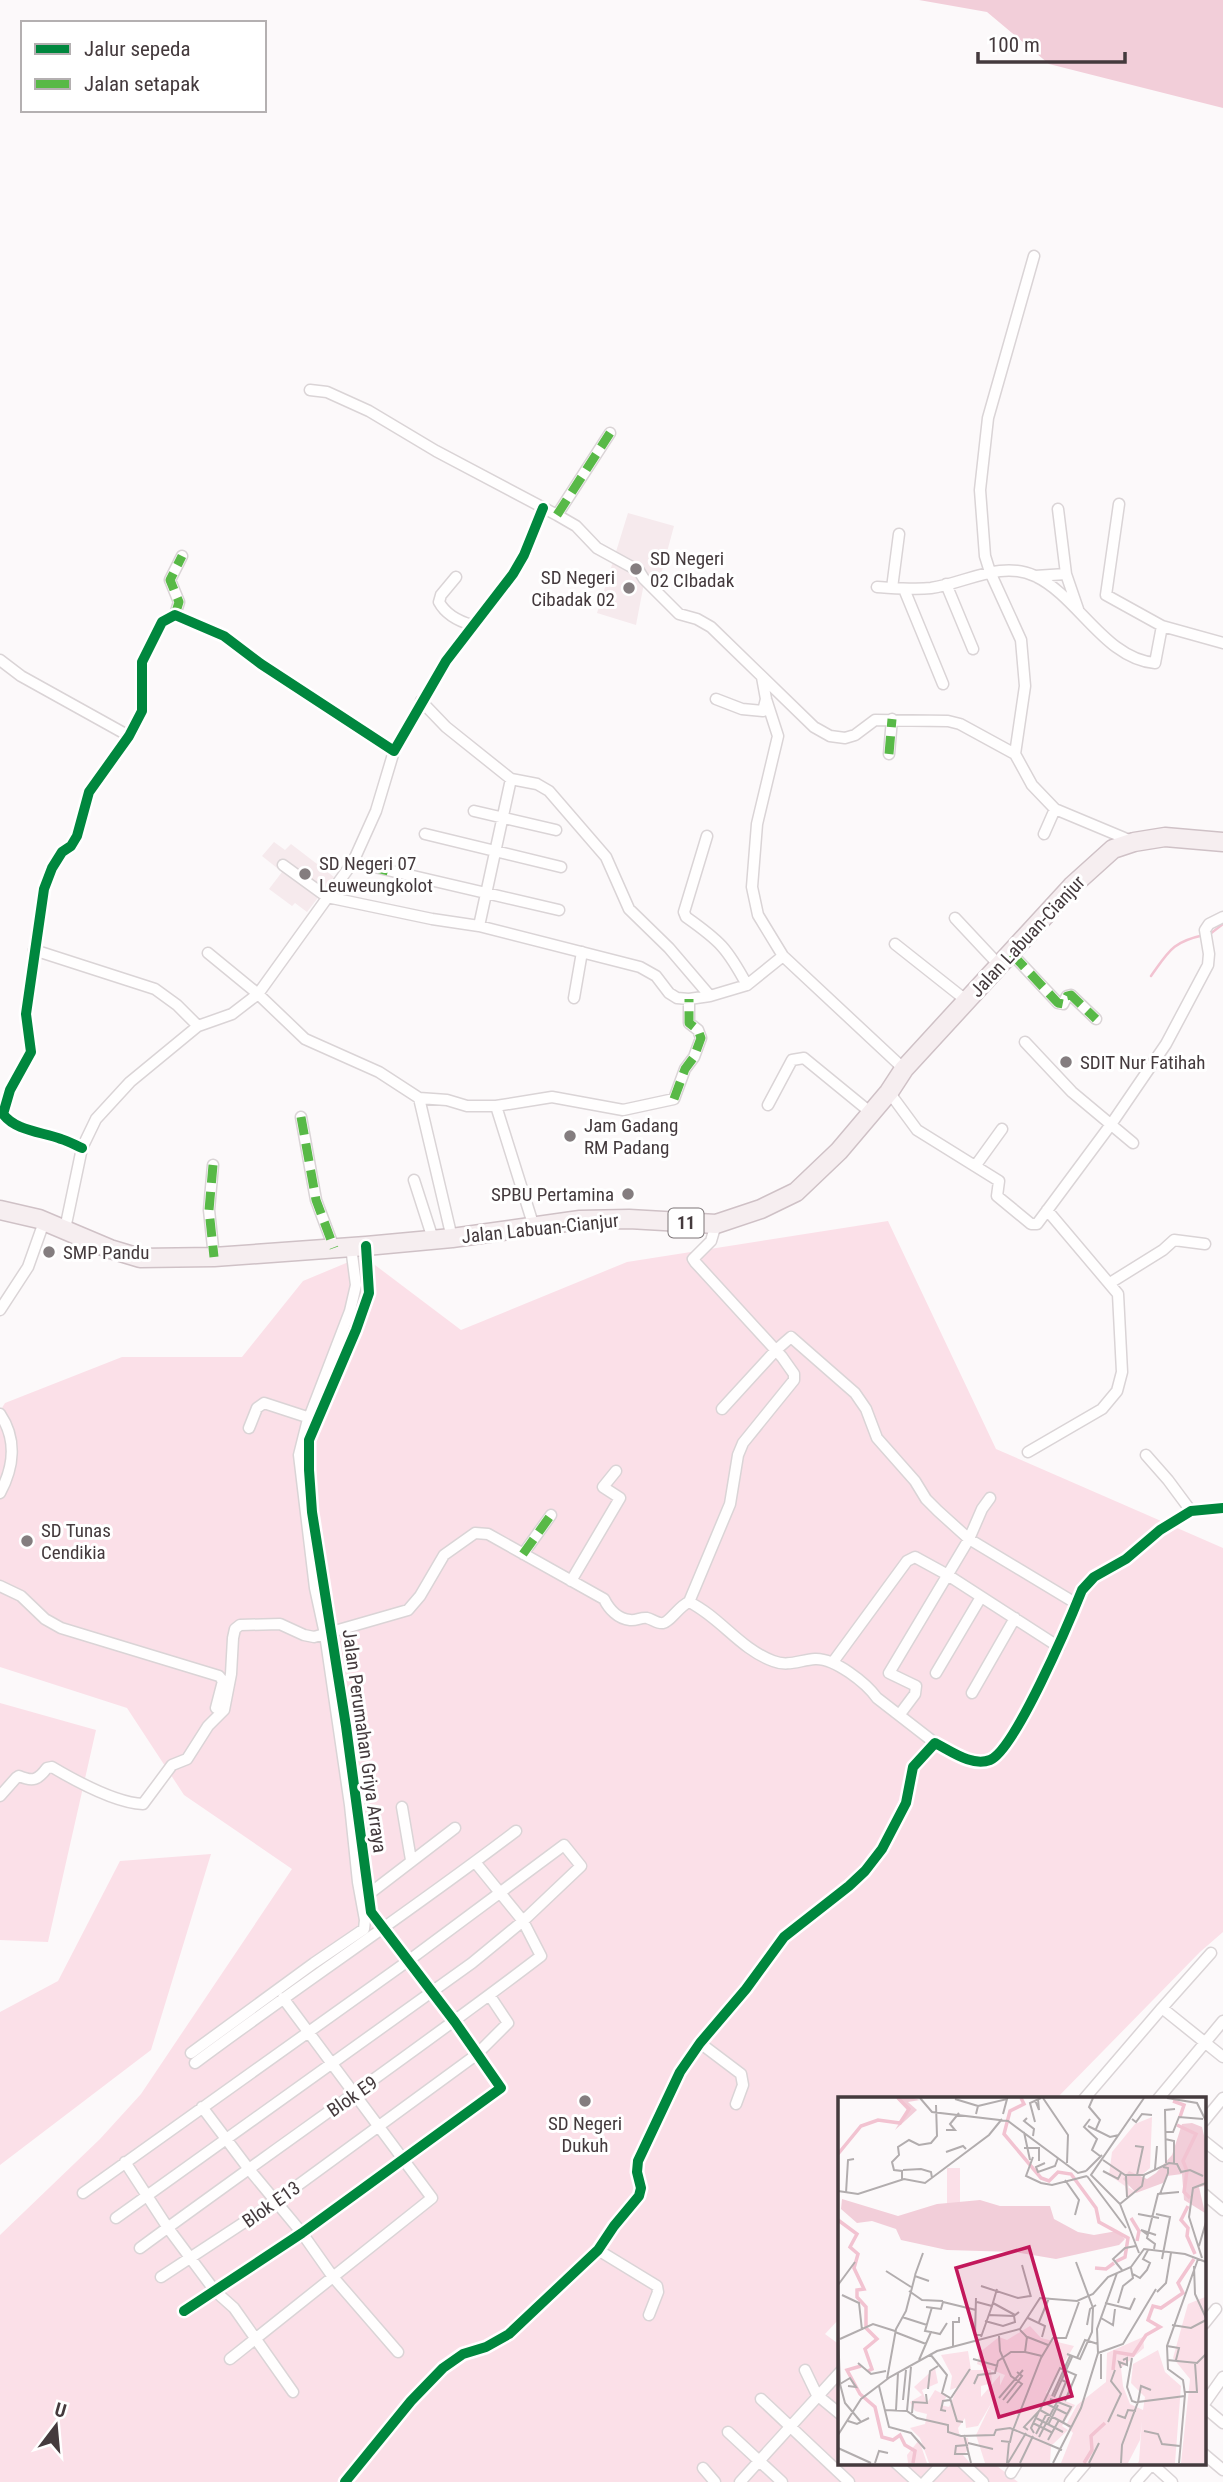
<svg xmlns="http://www.w3.org/2000/svg" width="1223" height="2482" viewBox="0 0 1223 2482" font-family="'Roboto Condensed',sans-serif">
<style>
.built{fill:#f6eaed}
.green{fill:#fbe0e8}
.forest{fill:#f2ced9}
.lines{fill:none;stroke-linecap:round;stroke-linejoin:round}
.stream{stroke:#f2c3d1;stroke-width:2.5}
.minor-casing{stroke:#dad4d6;stroke-width:13}
.trunk-casing{stroke:#cfc1c6;stroke-width:21}
.minor{stroke:#fffefe;stroke-width:10}
.trunk{stroke:#f6eef0;stroke-width:18}
.quiet{stroke:#58b947;stroke-width:9;stroke-dasharray:18 9;stroke-linecap:butt}
.cycleway-casing{stroke:#fff;stroke-width:15}
.cycleway{stroke:#00873e;stroke-width:10}
.poi-dot{fill:#847d7f;stroke:#fff;stroke-width:2.5}
.labels{text-anchor:middle;stroke-width:6;stroke-linejoin:round;paint-order:stroke}
.shield{fill:#fff;stroke:#7c7577;stroke-width:2}
.shield-label{font-size:18px;font-weight:bold;fill:#443a3d}
.poi-label{font-size:19px;fill:#443a3d;stroke:#fff;text-anchor:start}
.street-label{font-size:19px;fill:#443a3d;stroke:#fff}
.inset-river{fill:none;stroke:#f2c3d1;stroke-width:3.5}
.inset-road{fill:none;stroke:#b2adae;stroke-width:2}
.view{fill:#c2185b;fill-opacity:0.15;stroke:#c2185b;stroke-width:3.5}
.inset-edge{fill:none;stroke:#443a3d;stroke-width:3.5}
</style>
<rect width="100%" height="100%" fill="#fcf9fa"/>
<path class="built" d="M628,513L674,526L660,578H645L636,625L597,613Z
M274,842L285,850L291,844L334,877L307,912L295,903L292,906L269,889L282,872L262,856Z"/>
<path class="green" d="M888,1221L996,1449L1223,1548V1932L1200,1952L1056,2099H840V2318L825,2334L840,2345V2463H993L1018,2482H0V2235L100,2139L141,2094L292,1869L184,1795L127,1708L0,1667V1411L5,1403L122,1357H242L303,1281L363,1256L461,1330L627,1262Z
M0,1703L96,1730L48,1942L0,1940Z
M211,1854L151,2050L0,2165V2012L58,1981L120,1861Z"/>
<path class="forest" d="M919,0H1223V108L1049,64L987,12Z"/>
<g class="lines">
<path class="stream" d="M1210,934L1223,924
M1151,976C1169,951 1172,942 1204,935"/>
<defs>
<path id="minor" d="M1034,256L988,418L980,490L985,556L990,572L1021,640L1025,686L1015,754L1032,785L1055,809L1134,842
M310,390L327,392L369,411L436,451L557,515L576,526L597,548L639,571L644,579L679,614L697,619L711,627L814,727L830,736L845,738L855,735L875,720L948,721L960,724L1015,754
M1119,504L1106,595L1162,626L1223,643
M1058,509L1066,574L1078,609
M557,515L610,433
M1035,576L1066,574
M456,577L441,595L439,602C446,615 458,621 472,625
M946,584L973,649
M877,587C895,588 914,590 931,588C966,583 1001,560 1035,576C1078,596 1105,659 1155,663L1162,626
M892,588L899,534
M904,589L943,684
M175,615L179,602L170,580L182,556
M0,660L21,676L129,736
M762,677L766,699L778,736L757,824L752,887L758,915L783,956L904,1069
M716,699L742,709L763,711L766,699
M421,701L446,727L511,779L537,784L549,791L606,857L629,909L669,948L710,996
M889,754L892,719
M474,811L556,830
M425,834L561,867
M1044,834L1055,809
M707,836L684,912L686,917C720,941 727,948 747,985
M353,862L559,910
M283,865L327,897L432,919L479,926L640,967L656,976L669,993L677,998L689,999L710,996L747,985L783,956
M955,918L999,965
M479,926L511,779
M895,944L967,1001
M34,950L155,989L177,1005L198,1026
M208,953L258,994L305,1039L379,1072L419,1098L447,1100L467,1106H496L552,1097L623,1110L674,1099L685,1069L694,1057L701,1038L698,1030L689,1023V999
M1012,954L1058,1003L1063,1004L1067,996L1071,995L1096,1019
M574,998L582,952
M1025,1042L1072,1092L1133,1143
M889,1092L917,1130L999,1181L997,1196L1031,1224H1037L1112,1123L1166,1044L1208,965L1209,954L1205,930L1209,924L1223,917
M419,1098L452,1238
M768,1105L792,1060L804,1058L870,1112
M496,1106L534,1227
M301,1117L316,1200L334,1248
M82,1148C75,1145 68,1141 61,1139C43,1132 15,1131 3,1114L10,1090L31,1052L26,1014L44,889L52,868L62,852L71,846L77,836L89,792L129,736L142,711V662L162,622L175,615L224,636L261,664L394,751L446,661L513,574L524,555L543,508
M213,1165L209,1210L214,1257
M976,1165L1002,1129
M414,1180L433,1239
M716,1224L711,1241L693,1259L695,1262L782,1357L794,1374V1380L743,1443L738,1455L730,1504L689,1602C720,1617 740,1649 773,1661C788,1667 800,1660 815,1659C835,1658 866,1683 877,1698L935,1743
M65,1229L82,1148L96,1119L130,1082L198,1026L232,1014L258,994L353,862L376,811L394,751
M1110,1283L1163,1250L1174,1240L1205,1244
M0,1310L28,1267L44,1222
M722,1409L776,1350L791,1337L855,1393L866,1409L877,1438L915,1481L926,1499L938,1511L969,1539L1077,1604
M0,1414C17,1439 14,1467 0,1493
M249,1428L257,1408L264,1403L313,1419
M1028,1452L1102,1409L1117,1391L1122,1372L1118,1294L1047,1210
M1146,1455L1168,1480L1191,1511
M523,1554L551,1515
M571,1581L620,1498L603,1487L616,1471
M0,1586L21,1596L45,1619L61,1628L219,1676L223,1681L216,1708
M833,1662L907,1561L915,1557L946,1574L1059,1647
M936,1673L981,1597
M972,1693L1015,1618
M900,1714L915,1694L916,1686L889,1673L969,1539L982,1509L990,1498
M0,1796L16,1778L19,1776C33,1782 38,1780 47,1768L52,1767C74,1780 116,1803 143,1804L172,1765L187,1759L208,1726L224,1710L231,1674L233,1638L235,1629L240,1625L280,1624L304,1635L314,1637L408,1610L420,1596L444,1555L475,1533L488,1534L604,1599C609,1609 618,1619 630,1620C636,1621 641,1617 647,1618C652,1619 658,1624 663,1623C670,1622 679,1606 689,1602
M402,1807L411,1860
M364,1895L369,1894L455,1828
M1162,2008L1211,1953
M700,2043L741,2074L743,2085L736,2104
M191,2053L314,1963L364,1929L365,1920L358,1882L350,1805L325,1634L315,1588L299,1455L307,1423L350,1311L356,1285L351,1247
M195,2063C301,1984 411,1911 516,1831
M1084,2099L1162,2008L1223,2057
M1158,2099L1223,2021
M202,2107L248,2168L302,2233L333,2277L398,2352
M1204,2121L1223,2098
M1204,2141L1223,2156
M125,2162L168,2228L215,2291L234,2308L293,2392
M83,2193L408,1961L564,1845L581,1866L523,1921L472,1963L116,2218
M1204,2194L1223,2210
M140,2248C273,2150 410,2056 541,1956L523,1921L475,1862
M598,2250L657,2286L658,2292L649,2315
M161,2277L275,2202L476,2055L508,2023L490,1996
M184,2311L302,2233L501,2088L455,2022L371,1912L346,1726L312,1512L309,1470V1440L356,1330L369,1293L366,1246
M1204,2324L1216,2309
M230,2359L432,2198L283,1998
M805,2370L817,2395L840,2414
M761,2399L849,2482
M1204,2404L1223,2377
M1204,2407L1223,2423
M728,2432L782,2482
M1204,2454L1223,2470
M896,2463L917,2482
M963,2463L983,2482
M1152,2464L1172,2482
M703,2468L715,2482
M1011,2473L1017,2463
M345,2482L411,2401L443,2368L463,2354L486,2347L509,2334L598,2250L614,2226L639,2196L641,2188L637,2172L638,2161L680,2072L700,2043L746,1989L784,1937L849,1886L865,1871L882,1849L906,1803L913,1767L935,1743C951,1751 972,1767 990,1760C1015,1750 1070,1620 1082,1590L1094,1577L1126,1559L1160,1530L1191,1511L1223,1508
M740,2482L840,2372
M925,2482L943,2463
M1070,2482L1086,2463
M1136,2482L1153,2463"/>
<path id="trunk" d="M0,1210L39,1219L110,1249L140,1258L214,1257L366,1246L452,1238L580,1220L629,1219L716,1224L761,1209L796,1192L839,1151L889,1092L904,1069L1072,886L1113,849L1134,842L1165,837L1223,842"/>
</defs>
<use href="#minor" class="minor-casing"/>
<use href="#trunk" class="trunk-casing"/>
<use href="#minor" class="minor"/>
<use href="#trunk" class="trunk"/>
<path class="quiet" d="M557,515L610,433
M175,615L179,602L170,580L182,556
M889,754L892,719
M353,862L388,871
M1012,954L1058,1003L1063,1004L1067,996L1071,995L1096,1019
M674,1099L685,1069L694,1057L701,1038L698,1030L689,1023V999
M301,1117L316,1200L334,1248
M213,1165L209,1210L214,1257
M523,1554L551,1515"/>
<defs>
<path id="cycleway" d="M82,1148C75,1145 68,1141 61,1139C43,1132 15,1131 3,1114L10,1090L31,1052L26,1014L44,889L52,868L62,852L71,846L77,836L89,792L129,736L142,711V662L162,622L175,615L224,636L261,664L394,751L446,661L513,574L524,555L543,508
M184,2311L302,2233L501,2088L455,2022L371,1912L346,1726L312,1512L309,1470V1440L356,1330L369,1293L366,1246
M345,2482L411,2401L443,2368L463,2354L486,2347L509,2334L598,2250L614,2226L639,2196L641,2188L637,2172L638,2161L680,2072L700,2043L746,1989L784,1937L849,1886L865,1871L882,1849L906,1803L913,1767L935,1743C951,1751 972,1767 990,1760C1015,1750 1070,1620 1082,1590L1094,1577L1126,1559L1160,1530L1191,1511L1223,1508"/>
</defs>
<use href="#cycleway" class="cycleway-casing"/>
<use href="#cycleway" class="cycleway"/>
</g>
<g class="poi-dot">
<circle cx="636" cy="569" r="7"/>
<circle cx="629" cy="588" r="7"/>
<circle cx="305" cy="874" r="7"/>
<circle cx="1066" cy="1062" r="7"/>
<circle cx="570" cy="1136" r="7"/>
<circle cx="628" cy="1194" r="7"/>
<circle cx="49" cy="1252" r="7"/>
<circle cx="27" cy="1541" r="7"/>
<circle cx="585" cy="2101" r="7"/>
</g>
<g class="labels">
<rect class="shield" x="668.5" y="1208.5" width="35" height="29" rx="5"/>
<g class="shield-label">
<text x="686" y="1229">11</text>
</g>
<g class="poi-label">
<text x="650" y="565">SD Negeri<tspan x="650" dy="22">02 CIbadak</tspan></text>
<text x="615" y="584" text-anchor="end">SD Negeri<tspan x="615" dy="22">Cibadak 02</tspan></text>
<text x="319" y="870">SD Negeri 07<tspan x="319" dy="22">Leuweungkolot</tspan></text>
<text x="1080" y="1069">SDIT Nur Fatihah</text>
<text x="584" y="1132">Jam Gadang<tspan x="584" dy="22">RM Padang</tspan></text>
<text x="614" y="1201" text-anchor="end">SPBU Pertamina</text>
<text x="63" y="1259">SMP Pandu</text>
<text x="41" y="1537">SD Tunas<tspan x="41" dy="22">Cendikia</tspan></text>
<text x="585" y="2130" text-anchor="middle">SD Negeri<tspan x="585" dy="22">Dukuh</tspan></text>
</g>
<g class="street-label">
<text transform="translate(1027 936) rotate(-47)" y="7">Jalan Labuan-Cianjur</text>
<text transform="translate(540 1228) rotate(-6)" y="7">Jalan Labuan-Cianjur</text>
<text transform="translate(365 1741) rotate(82)" y="7">Jalan Perumahan Griya Arraya</text>
<text transform="translate(352 2096) rotate(-35)" y="7">Blok E9</text>
<text transform="translate(271 2204) rotate(-35)" y="7">Blok E13</text>
</g>
</g>
<g transform="translate(838 2097)">
<rect width="368" height="368" fill="#fcf9fa"/>
<path d="M314,20L312,71L290,90L297,95L289,100L287,89L271,78L274,55L297,27ZM109,71H122V106H109ZM367,200V366H343L352,282L335,261L350,207ZM192,229L203,241L236,249L208,296L237,308L224,329L230,333L213,349L212,366H147L138,338L167,278L139,267L142,255L161,240L169,243ZM305,240L306,251L283,271L285,289L292,307L305,313L307,300L293,286L295,267L320,253L327,275L343,289L337,366H300L301,364L304,324L302,343L290,366H223L235,336L228,328L239,308L268,285L269,256ZM130,254L133,273H153L154,286L143,289V300L162,278V291L140,329L128,331L127,321L120,331L122,340L130,341L131,352L125,358L132,366H91L82,341L72,331L87,327L89,317L77,314L72,305L84,298L76,290L97,271L100,286L84,293L89,306L97,293L109,299L103,308L111,310L120,290L112,293L114,279L103,258ZM81,343L89,366H70L69,358Z" fill="#fbe0e8"/>
<path d="M58,1H75L82,3L70,5L79,13L57,33L69,13ZM354,26L364,30L367,43V89L361,90L367,116L346,103L344,77L329,79L325,86L298,96L285,82L291,74L309,82L318,76L334,58L344,27ZM4,102L60,119L99,107L142,103L162,109H212L216,122L240,135L256,138L279,134L287,142L281,148L218,162L177,155L109,153L63,143L58,132L34,124L19,126L3,112Z" fill="#f2ced9"/>
<path class="inset-river" d="M183,1L186,7L172,14L166,37L203,81L211,84L220,75L233,77L258,111L261,125L290,141L287,160L277,165M335,4L346,8L342,20M339,28L358,37L345,64L349,74L346,95L352,101M0,57L23,29L40,23L62,26L71,12L60,1M350,109L343,123L350,131L349,139L357,157M293,121L301,134L299,144M0,123L19,137L12,150L20,157L16,171L26,192L19,193V200L28,210V231L39,242L27,252L34,272L30,274M257,171L268,172L276,166M23,269L9,273L22,297L37,310L44,340L55,343L62,338L67,348L77,354L75,366M275,273L277,255L295,258L308,238L322,230L310,223L315,209L323,211L345,196L340,186L356,162M246,366L254,353L253,339L267,326"/>
<path class="inset-road" d="M82,1L94,15L170,24L240,76L248,74M205,1L230,38L229,66M255,1L251,10L262,23L258,32M329,1L359,6L368,24M117,2L140,9L138,17M197,3L201,13L200,2M140,9L169,2L165,17M189,21L186,24L196,32L195,39M252,22L246,30L259,42L254,53L262,59M294,22L298,25L304,17L314,18M197,25L192,6L203,1M250,29L272,40L281,38M108,33H117L112,27L121,16M186,35L192,63M327,35H335L341,20L365,22M327,42L336,44V66M297,49L305,50L299,78M186,51H201V64M108,55L125,49L128,52M195,60L188,79L203,86L214,88L249,79M265,63L287,78H306L331,66L339,67L343,75L352,73L365,79M207,66L198,70L200,75L217,69L220,61M328,66L327,13L337,12M317,72L319,49M65,73L83,72L93,75L94,81M248,74L264,58M265,74L280,82L283,76M249,79L288,131M288,79L289,100M64,83V74L56,73L54,65L61,58L60,50L71,43L81,48L93,46L99,39L98,8M227,83L241,103L237,118M0,94L20,97L66,82L87,86L151,38L164,22M8,96L10,63L16,62M322,97L330,76V71L325,70M282,107L304,89L306,78M300,117L321,121M318,117L332,120L324,162M310,138L303,133L318,138M361,149L368,125M316,152L317,147L309,141L320,97L341,95M301,156L282,107L253,78L306,1M364,161L351,120L355,91L368,86M184,168L193,200M356,169L357,197L368,221M284,173L275,162L287,151L298,149M48,174L73,190M295,177L302,181L309,173L312,166L305,162L310,153M77,178L85,156M0,188L17,165M143,189L180,201L192,199M71,194L84,203L105,204M319,195L328,186L333,156M4,198L21,206L24,233M138,201L137,238H143M139,205L154,209L159,192M155,206L177,218M267,206L292,212L297,201M280,206L285,189L295,181L293,171M88,210L103,212L105,205L138,213M150,218L176,219L181,215M64,220L89,228M190,221L207,229L204,240M263,221L275,228L277,212M147,224L165,229L177,225L176,219M201,225L211,201M249,228L252,212L258,208M334,228L353,231L368,223M0,233L2,287L7,306L23,325M182,233L189,240L187,255L204,259M57,235L88,247M93,235L102,237L109,226M161,239L162,254L173,279L184,287L169,306M187,239L210,248M143,240L154,209M2,242L35,227L57,234M115,249V225H121V220M329,249L341,251L338,263M260,256L285,247L318,192M92,257L109,278L104,296L112,301L119,324L125,325M229,257L242,262L254,235L255,211L238,165M263,257V282M239,261L247,243L260,247M294,261L289,290L294,304L300,306M135,262L160,269M81,263L93,235L87,234L94,210M329,263L359,266L368,257M20,266L33,277L48,274M73,270L69,314L79,321L110,328V335L123,339L156,338L158,333L172,331L224,353M283,271L281,265L289,268V261L285,263M49,282L58,232L68,214L77,179L91,184M2,287L12,281L18,290L10,289M136,287L140,278L157,276L160,264L173,255H187M41,289L51,330L73,336L87,352M90,292L92,274L100,269M347,295H359L357,266M214,299L232,259M216,300L234,260M113,301L132,272M161,301L185,273M212,302L233,310L225,325M221,302L228,285L224,283M65,303L68,273M165,303L184,279L179,275M205,305L229,317M300,305L303,289L313,293M47,313L69,314M58,313L60,276M202,313L233,330M108,314L103,313L105,304L112,303M74,316L75,305L89,306L88,297M279,318L287,321L290,313L298,314M198,321L225,335M10,324L19,327L31,321M270,325L283,297L273,284L277,273M195,326L215,336M210,328L220,308M175,333L203,261L215,241H228L241,205M190,333L186,330L202,313L222,271L238,278L227,304M306,334L320,337L324,347L342,349M196,336L193,331L201,314M198,337L209,316M0,338L23,302L52,280L99,254L182,232L202,201L239,204L255,197L270,180L293,170L306,152L347,157L368,165M126,338L133,366M201,340L220,303M210,343L221,323M163,344L172,345L175,332M130,346L155,352M130,348L118,349L117,357H131M0,351L33,366M37,366L41,354L50,356M169,366L171,345M170,366L188,336M182,366L195,339M215,366L243,311L260,256L259,232L279,176M251,366L261,346M283,366L284,348L300,305L347,299M341,366L347,297L345,283L330,272L329,249L360,162"/>
<path class="view" d="M191,150L234,299L161,320L118,171Z"/>
<rect width="368" height="368" class="inset-edge"/>
</g>
<rect x="21" y="21" width="245" height="91" fill="#ffffff" stroke="#b4b0b1" stroke-width="2"/>
<rect x="35" y="44" width="35" height="10" fill="#00873e" stroke="#b4b0b1" stroke-width="2"/>
<text x="84" y="56" font-size="21" fill="#443a3d">Jalur sepeda</text>
<rect x="35" y="79" width="35" height="10" fill="#58b947" stroke="#b4b0b1" stroke-width="2"/>
<text x="84" y="91" font-size="21" fill="#443a3d">Jalan setapak</text>
<g transform="translate(56 2426) rotate(16)" stroke="#ffffff" stroke-width="5" paint-order="stroke">
<path d="M0-5L12 26L0 18L-12 26Z" fill="#443a3d"/>
<text y="-10" font-size="19" font-weight="bold" text-anchor="middle" fill="#443a3d">U</text>
</g>
<path d="M978 52v10h147v-10" fill="none" stroke="#443a3d" stroke-width="3.5"/>
<text x="988" y="52" font-size="21" fill="#443a3d" stroke="#ffffff" stroke-width="5" paint-order="stroke">100 m</text>
</svg>
